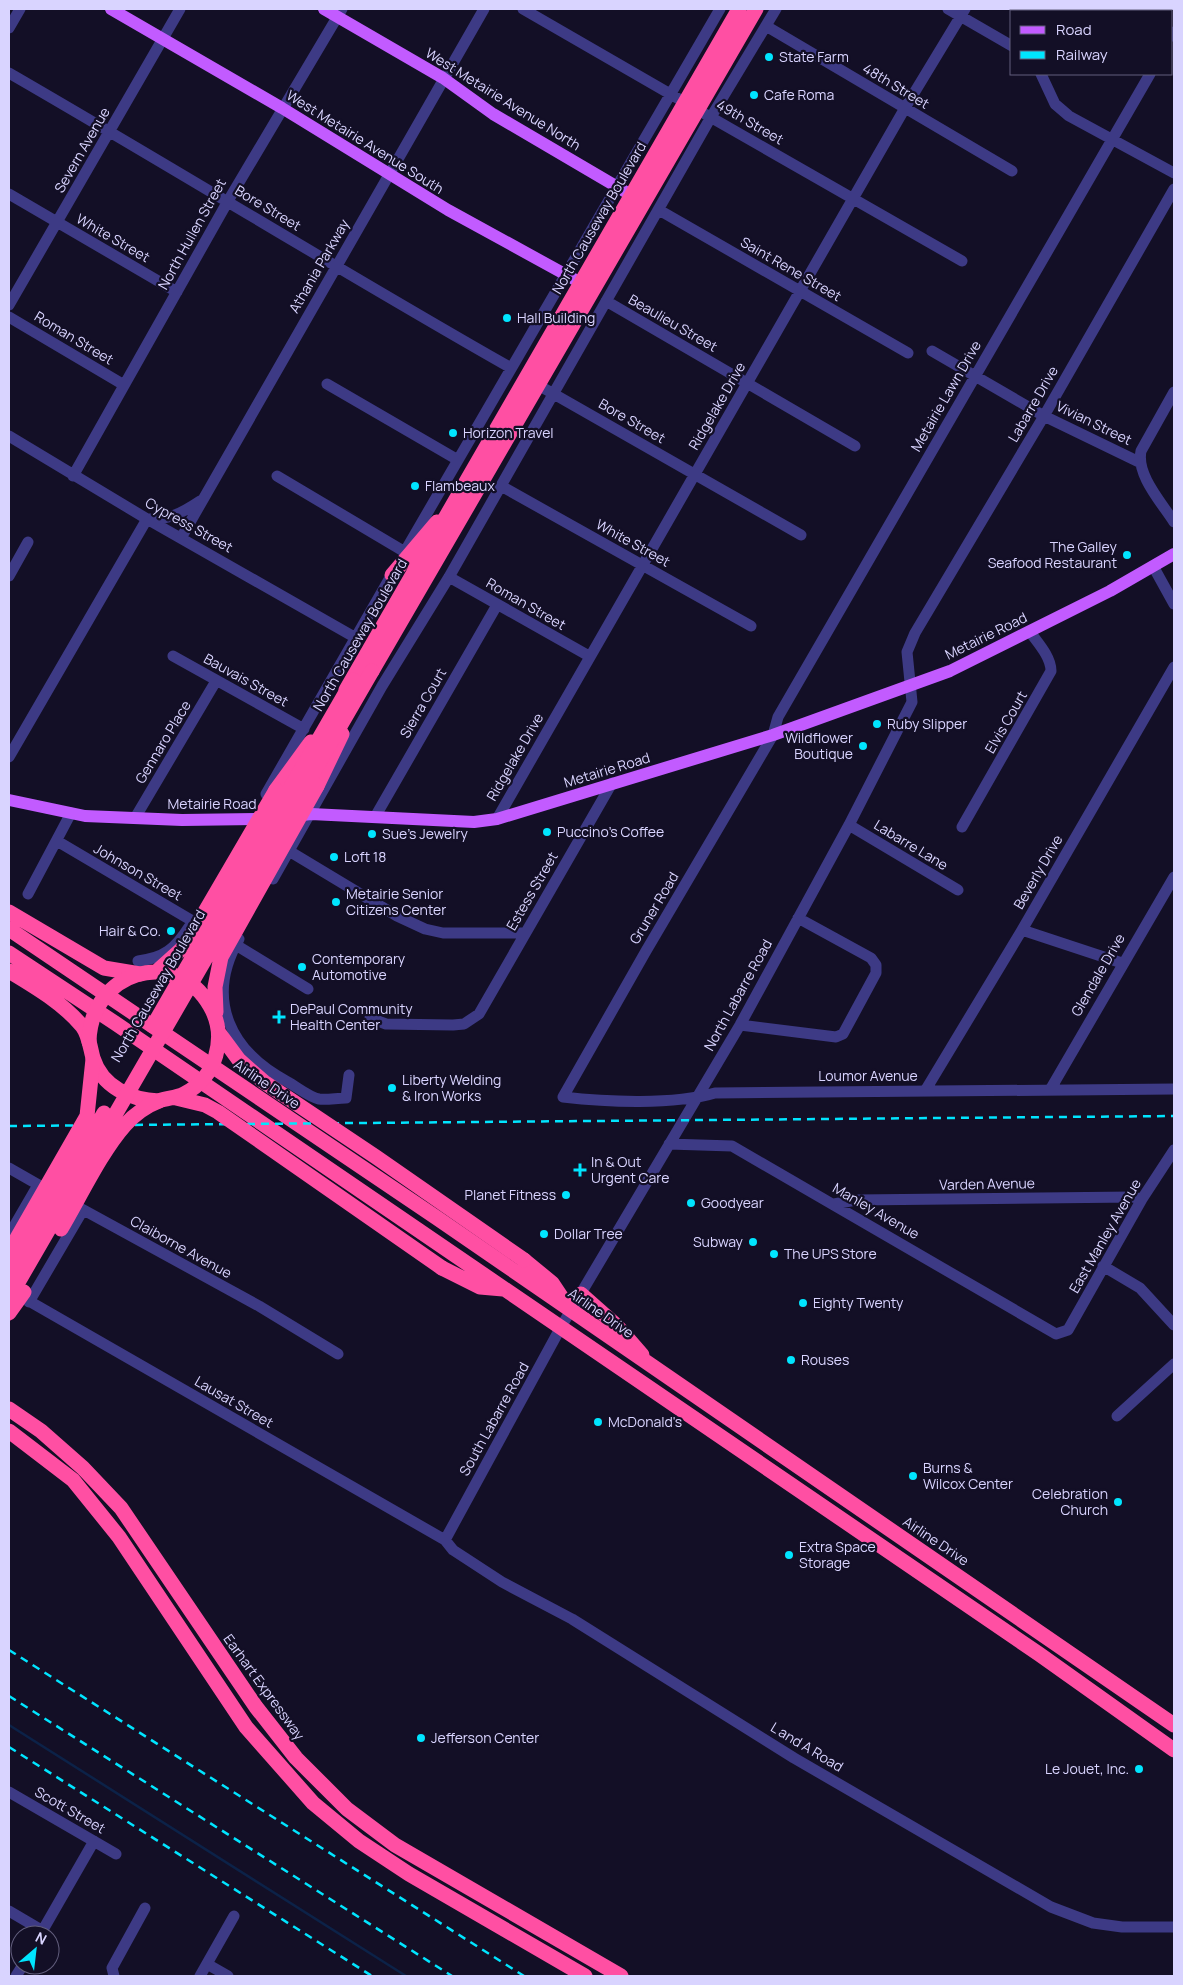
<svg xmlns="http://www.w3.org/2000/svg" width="1183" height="1985" viewBox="0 0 1183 1985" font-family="Manrope,sans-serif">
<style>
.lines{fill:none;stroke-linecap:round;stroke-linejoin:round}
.stream{stroke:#0c2248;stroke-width:2.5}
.minor{stroke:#3d3a85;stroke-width:11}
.major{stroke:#c25bff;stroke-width:12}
.highway{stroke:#ff4fa3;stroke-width:15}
.rail{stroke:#00e5ff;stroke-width:2.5;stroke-dasharray:8 6;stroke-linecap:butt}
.highway-bridge{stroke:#ff4fa3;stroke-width:15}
.poi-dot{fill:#00e5ff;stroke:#130f26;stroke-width:2}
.labels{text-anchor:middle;stroke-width:4.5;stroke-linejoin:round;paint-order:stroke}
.poi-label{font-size:14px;fill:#d9d4ff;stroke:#130f26;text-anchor:start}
.street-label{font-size:14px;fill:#d9d4ff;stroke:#130f26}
</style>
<rect width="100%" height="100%" fill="#130f26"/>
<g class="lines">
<path class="stream" d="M9,1725L406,1976"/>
<path class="minor" d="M523,9L691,106
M948,9L1012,46
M766,26L1012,171
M9,28L20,9
M1172,36L1174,32
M9,73C177,170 342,272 511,368
M1041,74L1055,104L1069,116L1174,173
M1150,74L778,717L773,735L646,951L563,1097C606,1102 674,1105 715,1093L1174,1089
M705,114L962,261
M9,194L177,292
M659,210L908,353
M606,301L855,446
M9,305L180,9
M9,317L124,385
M932,351L1044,416L1139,462
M531,381L801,535
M327,384L458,460
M1174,392L1141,451C1136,475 1162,503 1174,522
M9,436L147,519L356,638
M73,476L228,201L342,9
M277,476L405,552
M501,486L751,626
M181,538L484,9
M404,553L720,9
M1153,566L1174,604
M9,576L28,542
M449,577L589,656
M173,656L304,729
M9,757L147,519C169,520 182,513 200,501
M266,794L395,569
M375,817L497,605
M135,818L216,681
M497,819L905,108L965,9
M849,825L958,890
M962,827L1051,671C1051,657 1038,643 1030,632
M57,841L201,926
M289,851L397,916L425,929L443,933H525
M273,879L382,686L449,577L711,117L776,9
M28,894L71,813
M1022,930L1122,963
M239,939C204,1000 231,1052 288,1082C297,1087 309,1097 319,1099C327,1100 337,1098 346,1098L349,1075
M231,942L308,989
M138,961C164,958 175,949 189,927
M370,1018L386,1024L453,1025L464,1024L479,1014L612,783
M740,1025L836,1037L843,1034L876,973V965L871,958L798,918
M1050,1090L1174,877
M925,1091L1022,930L1174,667
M669,1144L732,1146L1056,1334L1068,1330L1142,1199L1174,1150
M9,1168L51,1192
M69,1202L259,1306L338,1354
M834,1204L856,1200L1133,1197L1142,1199
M9,1235L38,1185
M1103,1266L1140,1288L1174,1325
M15,1293L445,1540L453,1550L502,1582L572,1619L794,1758L1051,1907L1093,1923L1122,1927H1174
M29,1302L83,1210
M1117,1416L1174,1364
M445,1540L561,1327L740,1025L849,825L912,702L907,652L915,633L1044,416L1174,189
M9,1792L116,1854
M9,1911L43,1931
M40,1935L94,1841
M207,1964L228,1976
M16,1976L23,1965
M114,1976L112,1968L145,1908
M200,1976L234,1916"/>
<path class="major" d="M111,9L282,108L448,210L581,283L590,282
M324,9L443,78L493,114L631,195L634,203
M9,800L85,816L182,820L264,819
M294,816L311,814L474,822L497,819L773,735L950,671L1110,591L1174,554"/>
<path class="highway" d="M392,575L437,522
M372,671L756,9
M346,690L739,9
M317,786L342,734
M276,790L311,742
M9,912L104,968L140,974
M9,929L437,1218L1174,1725
M9,953L115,1023L1039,1654L1174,1750
M9,971C34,986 63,1003 82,1026C89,1035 90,1047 93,1058C102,1087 131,1100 159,1101
M524,1260L552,1283L566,1304
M442,1268L480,1287L503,1289
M581,1294L616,1325L642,1355
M9,1409L41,1431L83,1468L121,1508L256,1707L296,1758L347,1809L395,1845L621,1976
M9,1431L73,1480L119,1537L246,1727L313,1803L359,1841L409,1874L585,1976"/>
<path class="rail" d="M9,1126L1174,1116
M9,1650L524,1976
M9,1696L452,1976
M9,1747L372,1976"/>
<path class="highway-bridge" d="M156,972L185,946L276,790
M216,1012L215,987L221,957L317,786
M153,1026L353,680
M219,1033L239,1060L264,1082L376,1157L524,1260
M176,1098L205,1105L218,1112L442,1268
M61,1229C80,1197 101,1152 125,1125C134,1115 146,1106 159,1101C167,1098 176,1098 184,1094C216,1078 228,1037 210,1006C175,945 90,972 89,1042
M9,1252L87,1116L93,1059
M9,1276L104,1113
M9,1298L372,671
M9,1313L24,1292"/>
</g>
<g class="poi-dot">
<circle cx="769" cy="57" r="5"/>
<circle cx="754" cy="95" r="5"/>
<circle cx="507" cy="318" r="5"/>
<circle cx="453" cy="433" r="5"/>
<circle cx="415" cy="486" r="5"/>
<circle cx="1127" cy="555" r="5"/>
<circle cx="877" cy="724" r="5"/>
<circle cx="863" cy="746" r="5"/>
<circle cx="547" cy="832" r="5"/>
<circle cx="372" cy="834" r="5"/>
<circle cx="334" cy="857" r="5"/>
<circle cx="336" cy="902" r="5"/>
<circle cx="171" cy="931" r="5"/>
<circle cx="302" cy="967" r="5"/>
<path d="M276.5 1009.5h5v5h5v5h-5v5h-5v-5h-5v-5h5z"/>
<circle cx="392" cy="1088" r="5"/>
<path d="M577.5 1162.5h5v5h5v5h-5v5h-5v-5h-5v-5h5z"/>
<circle cx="566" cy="1195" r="5"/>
<circle cx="691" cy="1203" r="5"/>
<circle cx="544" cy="1234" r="5"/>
<circle cx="753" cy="1242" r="5"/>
<circle cx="774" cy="1254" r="5"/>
<circle cx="803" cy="1303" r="5"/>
<circle cx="791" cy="1360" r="5"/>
<circle cx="598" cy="1422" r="5"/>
<circle cx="913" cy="1476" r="5"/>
<circle cx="1118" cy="1502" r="5"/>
<circle cx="789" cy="1555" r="5"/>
<circle cx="421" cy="1738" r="5"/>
<circle cx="1139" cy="1769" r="5"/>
</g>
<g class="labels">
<g class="poi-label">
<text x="779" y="62">State Farm</text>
<text x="764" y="100">Cafe Roma</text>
<text x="517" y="323">Hall Building</text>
<text x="463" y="438">Horizon Travel</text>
<text x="425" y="491">Flambeaux</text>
<text x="1117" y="552" text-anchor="end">The Galley<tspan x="1117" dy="16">Seafood Restaurant</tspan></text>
<text x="887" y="729">Ruby Slipper</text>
<text x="853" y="743" text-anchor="end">Wildflower<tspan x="853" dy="16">Boutique</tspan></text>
<text x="557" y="837">Puccino's Coffee</text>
<text x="382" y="839">Sue's Jewelry</text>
<text x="344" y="862">Loft 18</text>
<text x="346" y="899">Metairie Senior<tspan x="346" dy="16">Citizens Center</tspan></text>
<text x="161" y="936" text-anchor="end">Hair &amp; Co.</text>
<text x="312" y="964">Contemporary<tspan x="312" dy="16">Automotive</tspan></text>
<text x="290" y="1014">DePaul Community<tspan x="290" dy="16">Health Center</tspan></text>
<text x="402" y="1085">Liberty Welding<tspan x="402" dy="16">&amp; Iron Works</tspan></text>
<text x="591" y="1167">In &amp; Out<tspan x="591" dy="16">Urgent Care</tspan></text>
<text x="556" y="1200" text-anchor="end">Planet Fitness</text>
<text x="701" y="1208">Goodyear</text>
<text x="554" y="1239">Dollar Tree</text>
<text x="743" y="1247" text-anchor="end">Subway</text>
<text x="784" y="1259">The UPS Store</text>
<text x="813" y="1308">Eighty Twenty</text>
<text x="801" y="1365">Rouses</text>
<text x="608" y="1427">McDonald's</text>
<text x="923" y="1473">Burns &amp;<tspan x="923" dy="16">Wilcox Center</tspan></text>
<text x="1108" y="1499" text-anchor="end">Celebration<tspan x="1108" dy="16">Church</tspan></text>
<text x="799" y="1552">Extra Space<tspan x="799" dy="16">Storage</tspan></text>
<text x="431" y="1743">Jefferson Center</text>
<text x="1129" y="1774" text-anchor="end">Le Jouet, Inc.</text>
</g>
<g class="street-label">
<text transform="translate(896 86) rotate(31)" y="5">48th Street</text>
<text transform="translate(503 99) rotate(32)" y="5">West Metairie Avenue North</text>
<text transform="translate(750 122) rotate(30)" y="5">49th Street</text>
<text transform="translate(365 142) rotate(32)" y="5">West Metairie Avenue South</text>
<text transform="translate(82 150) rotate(-60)" y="5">Severn Avenue</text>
<text transform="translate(268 208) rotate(31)" y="5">Bore Street</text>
<text transform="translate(599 218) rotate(-60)" y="5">North Causeway Boulevard</text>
<text transform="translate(192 234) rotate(-61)" y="5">North Hullen Street</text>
<text transform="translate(113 238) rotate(30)" y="5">White Street</text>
<text transform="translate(319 266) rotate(-60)" y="5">Athania Parkway</text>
<text transform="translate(791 269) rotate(30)" y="5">Saint Rene Street</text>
<text transform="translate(673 323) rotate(30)" y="5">Beaulieu Street</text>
<text transform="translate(74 338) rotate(31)" y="5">Roman Street</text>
<text transform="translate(946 396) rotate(-60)" y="5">Metairie Lawn Drive</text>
<text transform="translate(1033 404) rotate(-60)" y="5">Labarre Drive</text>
<text transform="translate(717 406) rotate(-60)" y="5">Ridgelake Drive</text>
<text transform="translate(632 421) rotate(30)" y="5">Bore Street</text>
<text transform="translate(1094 423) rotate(26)" y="5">Vivian Street</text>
<text transform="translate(189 525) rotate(29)" y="5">Cypress Street</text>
<text transform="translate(633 543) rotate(29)" y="5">White Street</text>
<text transform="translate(526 604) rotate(30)" y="5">Roman Street</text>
<text transform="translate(360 635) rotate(-60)" y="5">North Causeway Boulevard</text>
<text transform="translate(986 636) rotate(-26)" y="5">Metairie Road</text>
<text transform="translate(246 680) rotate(29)" y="5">Bauvais Street</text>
<text transform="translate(423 703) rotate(-60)" y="5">Sierra Court</text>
<text transform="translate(1006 722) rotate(-60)" y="5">Elvis Court</text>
<text transform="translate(163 742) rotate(-59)" y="5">Gennaro Place</text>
<text transform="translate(515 757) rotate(-60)" y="5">Ridgelake Drive</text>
<text transform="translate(607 770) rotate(-17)" y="5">Metairie Road</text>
<text x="212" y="809">Metairie Road</text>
<text transform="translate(911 845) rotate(31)" y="5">Labarre Lane</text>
<text transform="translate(138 872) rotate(30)" y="5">Johnson Street</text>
<text transform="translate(1038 872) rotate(-60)" y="5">Beverly Drive</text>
<text transform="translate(532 891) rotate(-60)" y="5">Estess Street</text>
<text transform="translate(654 908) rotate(-59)" y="5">Gruner Road</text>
<text transform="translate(1098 975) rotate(-60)" y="5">Glendale Drive</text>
<text transform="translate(158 986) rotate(-60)" y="5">North Causeway Boulevard</text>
<text transform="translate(738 995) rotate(-61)" y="5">North Labarre Road</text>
<text x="868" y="1081">Loumor Avenue</text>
<text transform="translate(267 1084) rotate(34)" y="5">Airline Drive</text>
<text transform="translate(987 1184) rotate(-1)" y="5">Varden Avenue</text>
<text transform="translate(876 1211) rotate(30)" y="5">Manley Avenue</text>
<text transform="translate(1105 1236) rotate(-60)" y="5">East Manley Avenue</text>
<text transform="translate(181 1247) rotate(29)" y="5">Claiborne Avenue</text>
<text transform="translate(601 1313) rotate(35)" y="5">Airline Drive</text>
<text transform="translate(234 1402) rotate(30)" y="5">Lausat Street</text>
<text transform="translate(494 1419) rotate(-61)" y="5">South Labarre Road</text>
<text transform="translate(936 1541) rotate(34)" y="5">Airline Drive</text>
<text transform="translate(264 1687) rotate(54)" y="5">Earhart Expressway</text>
<text transform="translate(807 1747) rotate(31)" y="5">L and A Road</text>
<text transform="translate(70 1810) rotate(30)" y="5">Scott Street</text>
</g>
</g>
<rect width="1183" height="1985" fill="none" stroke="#d9d4ff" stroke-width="20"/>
<rect x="1010" y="10" width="162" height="65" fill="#130f26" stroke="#625e7d"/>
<rect x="1020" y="26" width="25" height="8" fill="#c25bff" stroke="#625e7d"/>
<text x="1056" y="35" font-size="15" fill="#d9d4ff">Road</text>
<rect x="1020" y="51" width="25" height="8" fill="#00e5ff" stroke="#625e7d"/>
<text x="1056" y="60" font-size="15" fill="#d9d4ff">Railway</text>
<g transform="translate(35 1950) rotate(28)"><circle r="24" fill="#130f26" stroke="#625e7d"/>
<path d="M0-4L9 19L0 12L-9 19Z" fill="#00e5ff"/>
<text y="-8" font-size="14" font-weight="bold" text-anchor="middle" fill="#d9d4ff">N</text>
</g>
</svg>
